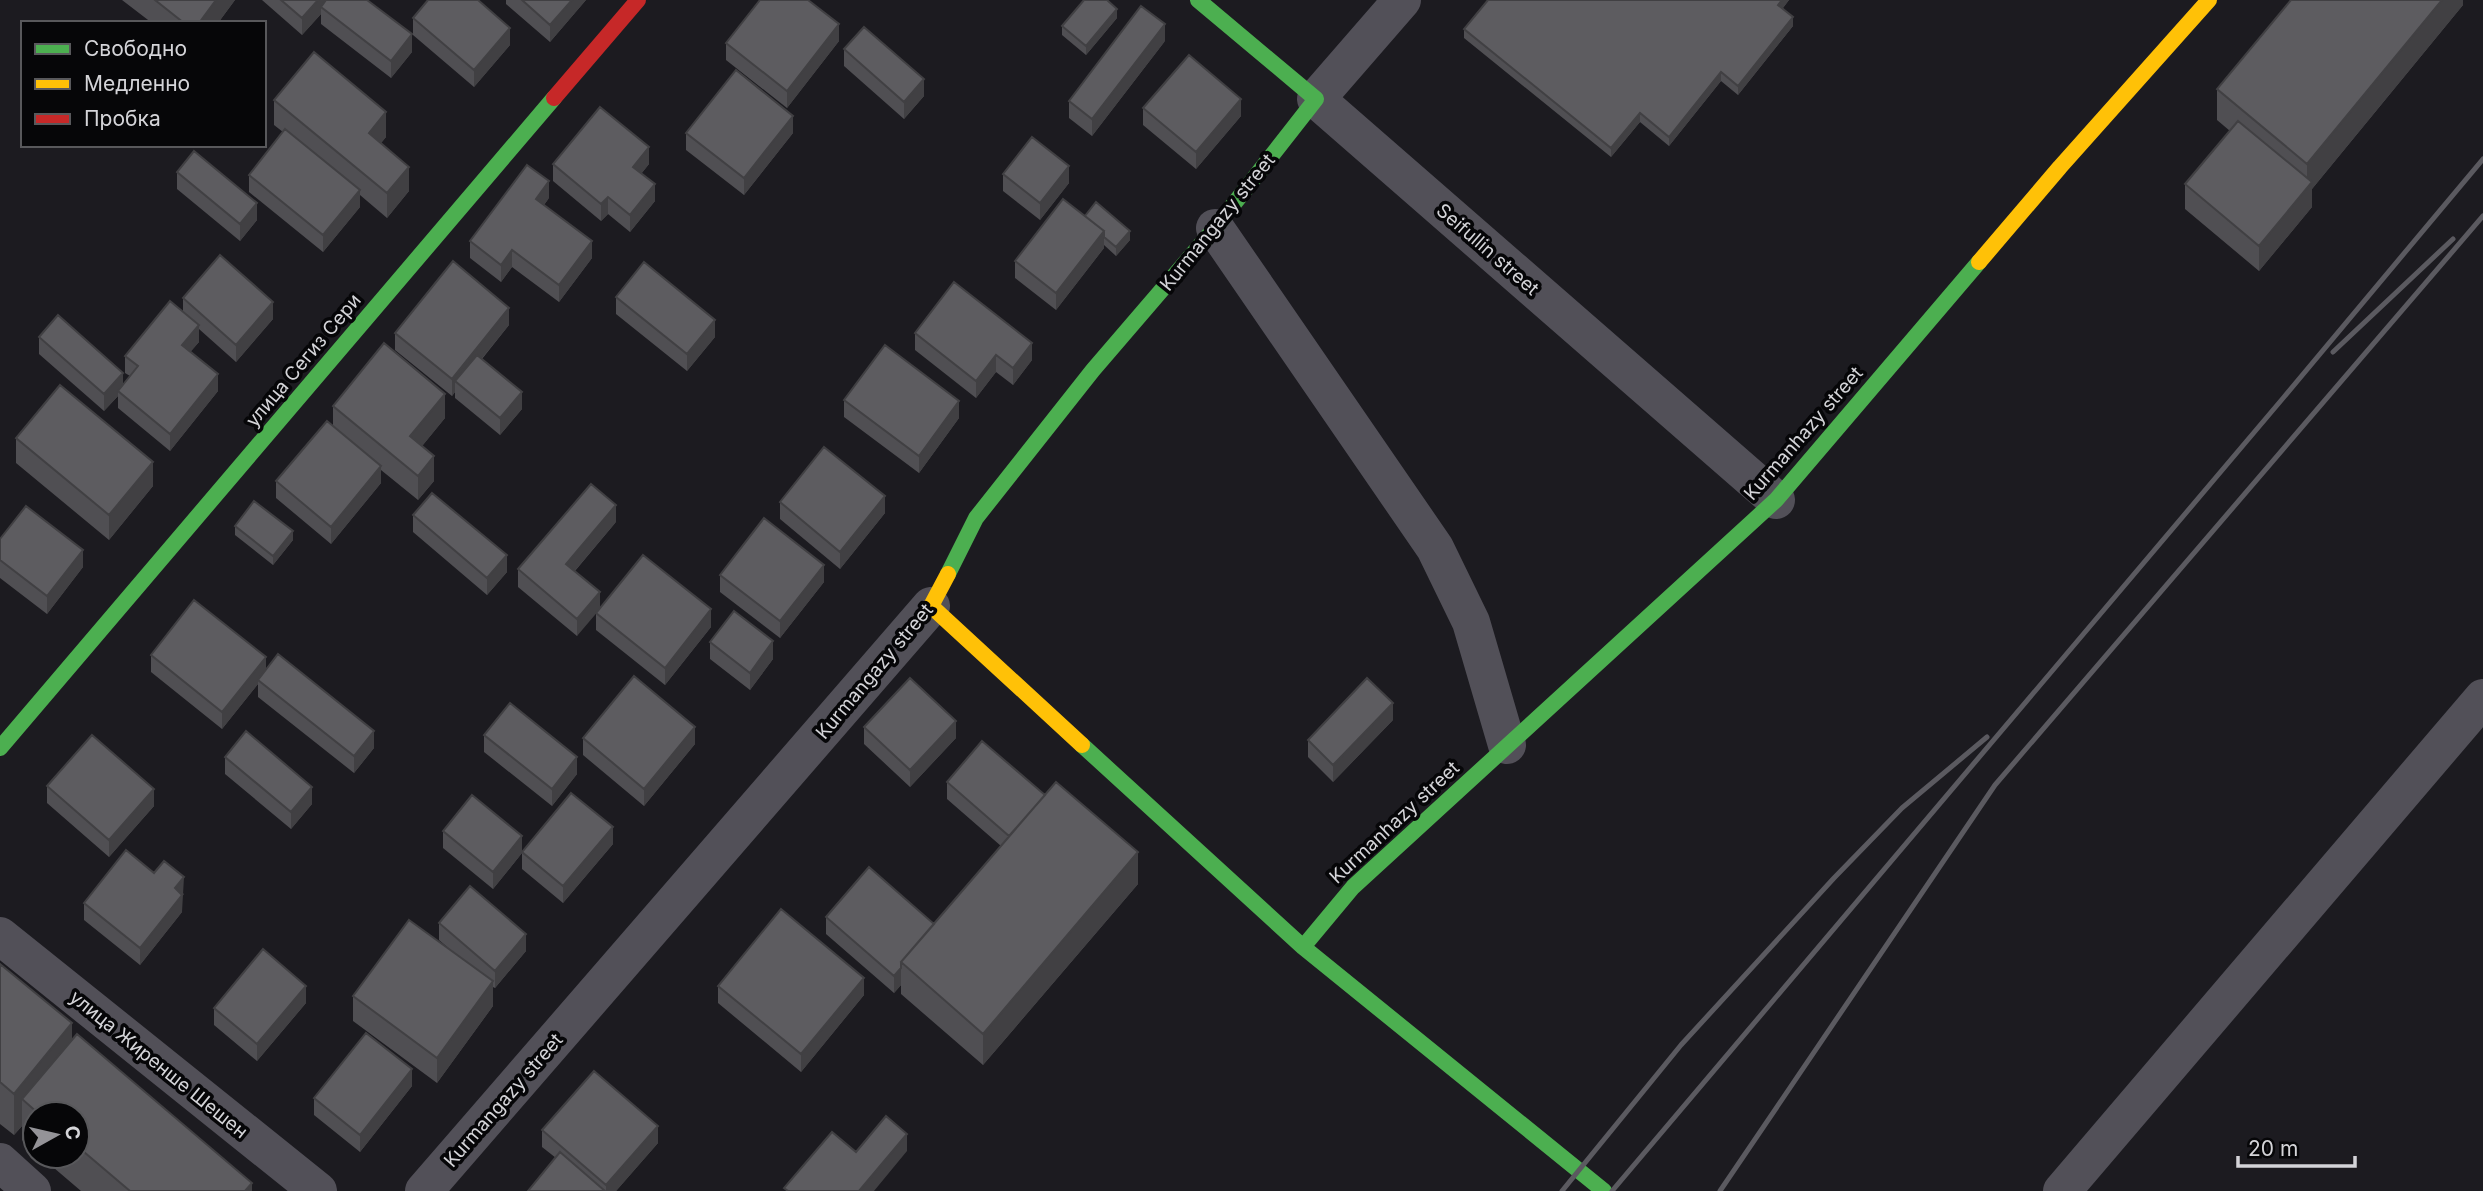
<svg xmlns="http://www.w3.org/2000/svg" width="2483" height="1191" viewBox="0 0 2483 1191" font-family="Inter,sans-serif">
<style>
.lines{fill:none;stroke-linecap:round;stroke-linejoin:round}
.street{stroke:#525058;stroke-width:38}
.fast{stroke:#4caf50;stroke-width:16}
.slow{stroke:#ffc107;stroke-width:16}
.jam{stroke:#c62828;stroke-width:16}
.rail{stroke:#5b5a60;stroke-width:5}
.wall{fill:#504f53}
.shaded-wall{fill:#414043}
.building{fill:#5d5c60;stroke:#414043;stroke-width:2}
.labels{text-anchor:middle;stroke-width:7;stroke-linejoin:round;paint-order:stroke}
.street-label{font-size:19px;fill:#d4d4d8;stroke:#060608}
</style>
<rect width="100%" height="100%" fill="#1c1b20"/>
<g class="lines">
<path class="street" d="M1402,0L1316,99L1776,500
M1215,228L1435,548L1471,622L1507,745
M0,936L318,1191
M0,1162L32,1191
M424,1191L931,606
M2062,1191L2483,698"/>
<path class="fast" d="M948,574L976,518L1093,370L1215,228L1316,99L1198,0
M1082,745L1303,947L1604,1191
M0,748L554,98
M1303,947L1353,887L1776,500L1979,262"/>
<path class="slow" d="M1979,262L2060,167L2209,0
M948,574L931,606L1082,745"/>
<path class="jam" d="M554,98L638,0"/>
<path class="rail" d="M2333,352L2453,239
M1562,1191L1681,1045L1834,878L1902,808L1987,737
M1612,1191L2284,397L2483,159
M1720,1191L1995,785L2483,216"/>
</g>
<path class="wall" d="M122,0H235L218,23H152Z
M262,0H367L412,52L391,78L321,24V14L302,35Z
M506,0H586L550,42L506,4Z
M1488,0H1789L1783,8L1793,26L1738,95L1721,81L1669,146L1640,122L1611,157L1464,38V29Z
M2463,0V5L2312,189V207L2259,271L2185,209V184L2230,131L2217,120V89Z
M413,18L510,45L474,87L413,35Z
M1117,18L1086,55L1062,35V26Z
M839,41L787,108L726,60V43Z
M1165,41L1092,136L1069,118V101Z
M844,49L924,96L904,119L844,66Z
M274,100L386,137L381,143L409,191L387,218L360,195V207L323,252L249,192V175L283,132L274,125Z
M1143,108L1241,116L1196,169L1143,125Z
M686,133H793L744,195L686,150Z
M553,164H649L641,174L655,201L630,232L608,214L601,221L553,181Z
M177,172L257,220L240,241L177,189Z
M1003,174L1069,183L1040,220L1003,191Z
M549,198L544,205L592,258L559,302L512,267L501,282L470,258V241Z
M1085,216L1130,240L1116,256L1104,245V248L1056,310L1015,278V261Z
M616,297L715,337L687,371L616,314Z
M183,298L273,319L236,362L199,329V342L190,352L218,391L170,451L118,408V396L104,411L39,354V337L123,384L130,376L125,373V356L183,311Z
M509,325L482,359L522,409L500,435L455,398V392L452,396L395,350V333Z
M915,333L1032,360L1013,385L996,372L976,398L915,350Z
M844,400L959,418L919,473L844,417Z
M333,406L445,418L422,446L434,481L418,500L381,470V483L331,544L276,498V481L333,426Z
M16,438L153,486L109,540L16,463Z
M780,502L885,513L840,569L780,519Z
M413,515L507,572L487,595L413,532Z
M616,522L575,571L600,592L577,636L518,587V569Z
M235,526L293,540L273,565L235,535Z
M0,539L83,567L47,614L0,578Z
M720,575L824,582L780,638L720,592Z
M596,613L711,627L665,685L596,630Z
M710,642L773,659L750,690L710,659Z
M151,655L266,670L374,748L354,773L258,697V684L222,729L151,672Z
M1393,720L1333,782L1308,757V740Z
M864,727L956,738L910,787L864,744Z
M484,735L577,774L552,806L484,752Z
M583,738L695,744L644,806L583,755Z
M225,757L312,804L291,829L225,774Z
M947,782L1138,884L983,1065L901,994V985L894,993L826,934V917L934,924L1001,846L947,799Z
M47,786L154,806L109,857L47,803Z
M443,831L522,851L613,844L563,903L522,869V853L493,889L443,848Z
M154,873L184,894L182,896V912L140,965L84,920V903Z
M439,923L526,951L495,988L493,987V1006L437,1083L353,1021V996L453,952L439,940Z
M0,964L72,1040L252,1191H81L40,1156H77V1114H35V1152L22,1140V1126L14,1135L0,1124Z
M718,986L864,995L801,1072L718,1003Z
M306,1003L257,1061L214,1025V1008Z
M412,1086L360,1152L314,1115V1098Z
M542,1130L658,1143L616,1191H528L556,1158L542,1147Z"/>
<path class="shaded-wall" d="M216,0H235L218,23H199Z
M318,0H333L321,7V14L302,35V18Z
M572,0H586L550,42V25Z
M1782,0H1789L1778,14V5Z
M2442,0H2463V5L2312,189V207L2259,271V246L2307,188V164Z
M1117,9V18L1086,55V46Z
M1793,17V26L1738,95V86Z
M839,24V41L787,108V91Z
M1165,24V41L1092,136V119Z
M510,28V45L474,87V70Z
M412,34V52L391,78V61Z
M1721,72V81L1669,146V137Z
M924,79V96L904,119V102Z
M1241,99V116L1196,169V152Z
M386,112V137L369,158V133Z
M1640,113V122L1611,157V148Z
M793,116V133L744,195V178Z
M649,147V164L633,184V167Z
M1069,166V183L1040,220V203Z
M409,167V191L387,218V193Z
M549,181V198L536,216V199Z
M655,184V201L630,232V215Z
M360,190V207L323,252V235Z
M608,197V214L601,221V204Z
M257,203V220L240,241V224Z
M1104,231V248L1056,310V293Z
M1130,231V240L1116,256V247Z
M592,241V258L559,302V285Z
M512,250V267L501,282V265Z
M273,302V319L236,362V345Z
M509,308V325L460,385L455,381V392L452,396V379Z
M715,320V337L687,371V354Z
M199,325V342L182,362V345Z
M1032,343V360L1013,385V368Z
M996,355V372L976,398V381Z
M123,373V390L118,391V396L104,411V394Z
M218,374V391L170,451V434Z
M522,392V409L500,435V418Z
M445,394V418L410,461V436Z
M959,401V418L919,473V456Z
M434,456V481L418,500V476Z
M153,462V486L109,540V515Z
M381,466V483L331,544V527Z
M885,496V513L840,569V552Z
M616,505V522L566,581V564Z
M293,531V540L273,565V556Z
M83,550V567L47,614V596Z
M507,555V572L487,595V578Z
M824,565V582L780,638V621Z
M600,592V609L577,636V619Z
M711,609V627L665,685V668Z
M773,641V659L750,690V673Z
M266,657V674L258,680V684L222,729V712Z
M1393,703V720L1333,782V765Z
M956,721V738L910,787V770Z
M695,727V744L644,806V789Z
M374,731V748L354,773V756Z
M577,757V774L552,806V789Z
M312,787V804L291,829V812Z
M154,789V806L109,857V840Z
M613,827V844L563,903V886Z
M522,836V853L493,889V872Z
M1138,852V884L983,1065V1034Z
M184,877L182,912L140,965V948L175,888Z
M526,934V951L495,988V971Z
M901,968V985L894,993V976Z
M864,978V995L801,1072V1054Z
M493,981V1006L437,1083V1058Z
M306,986V1003L257,1061V1044Z
M72,1023V1064L22,1099V1126L14,1135V1094Z
M412,1069V1086L360,1152V1135Z
M658,1126V1143L616,1191H606V1185Z
M907,1134V1151L874,1191H859Z
M252,1183V1191H245Z"/>
<path class="building" d="M155,0H216L199,23H184Z
M281,0H318L302,18Z
M326,0H367L412,34L391,61L321,7Z
M428,0H478L510,28L474,70L413,18Z
M522,0H572L550,25Z
M760,0H808L839,24L787,91L726,43Z
M1084,0H1107L1117,9L1086,46L1062,26Z
M1488,0H1782L1778,5L1793,17L1738,86L1721,72L1669,137L1640,113L1611,148L1464,29Z
M2291,0H2442L2307,164L2217,89Z
M1141,6L1165,24L1092,119L1069,101Z
M864,27L924,79L904,102L844,49Z
M314,52L386,112L369,133L409,167L387,193L274,100Z
M1189,55L1241,99L1196,152L1143,108Z
M736,70L793,116L744,178L686,133Z
M600,107L649,147L633,167L655,184L630,215L608,197L601,204L553,164Z
M2238,121L2312,182L2259,246L2185,184Z
M285,129L360,190L323,235L249,175Z
M1032,137L1069,166L1040,203L1003,174Z
M194,151L257,203L240,224L177,172Z
M527,165L549,181L536,199L592,241L559,285L512,250L501,265L470,241Z
M1063,199L1104,231L1056,293L1015,261Z
M1096,202L1130,231L1116,247L1104,237V231L1085,216Z
M220,255L273,302L236,345L183,298Z
M453,261L509,308L452,379L395,333Z
M644,262L715,320L687,354L616,297Z
M954,282L1032,343L1013,368L996,355L976,381L915,333Z
M170,301L199,325L182,345L218,374L170,434L118,391L138,366L125,356Z
M58,315L123,373L104,394L39,337Z
M384,343L445,394L410,436L434,456L418,476L333,406Z
M885,345L959,401L919,456L844,400Z
M477,355L522,392L500,418L455,381Z
M60,385L153,462L109,515L16,438Z
M327,421L381,466L331,527L276,481Z
M824,447L885,496L840,552L780,502Z
M591,484L616,505L566,564L600,592L577,619L518,569Z
M432,493L507,555L487,578L413,515Z
M254,501L293,531L273,556L235,526Z
M26,506L83,550L47,596L0,560V539Z
M764,518L824,565L780,621L720,575Z
M643,555L711,609L665,668L596,613Z
M194,600L266,657L222,712L151,655Z
M734,611L773,641L750,673L710,642Z
M278,654L374,731L354,756L258,680Z
M634,676L695,727L644,789L583,738Z
M910,678L956,721L910,770L864,727Z
M1367,678L1393,703L1333,765L1308,740Z
M510,703L577,757L552,789L484,735Z
M246,731L312,787L291,812L225,757Z
M92,735L154,789L109,840L47,786Z
M982,741L1045,795L1009,836L947,782Z
M1056,782L1138,852L983,1034L901,962Z
M571,793L613,827L563,886L522,852Z
M472,795L522,836L493,872L443,831Z
M126,850L154,873L164,861L184,877L175,888L182,895L140,948L84,903Z
M869,867L934,924L901,962V968L894,976L826,917Z
M470,886L526,934L495,971L439,923Z
M781,909L864,978L801,1054L718,986Z
M409,920L493,981L437,1058L353,996Z
M263,949L306,986L257,1044L214,1008Z
M0,964L72,1023L14,1094L0,1082Z
M366,1033L412,1069L360,1135L314,1098Z
M77,1034L252,1183L245,1191H130L77,1146V1114H39L22,1099Z
M594,1071L658,1126L606,1185L542,1130Z
M886,1116L907,1134L859,1191H788L784,1188L832,1132L856,1152Z
M560,1152L605,1191H528Z"/>
<g class="labels">
<g class="street-label">
<text transform="translate(1217 222) rotate(-51)" y="7">Kurmangazy street</text>
<text transform="translate(1488 249) rotate(41)" y="7">Seifullin street</text>
<text transform="translate(303 360) rotate(-50)" y="7">улица Сегиз Сери</text>
<text transform="translate(1803 433) rotate(-49)" y="7">Kurmanhazy street</text>
<text transform="translate(874 671) rotate(-50)" y="7">Kurmangazy street</text>
<text transform="translate(1394 822) rotate(-43)" y="7">Kurmanhazy street</text>
<text transform="translate(159 1064) rotate(39)" y="7">улица Жиренше Шешен</text>
<text transform="translate(503 1100) rotate(-49)" y="7">Kurmangazy street</text>
</g>
</g>
<rect x="21" y="21" width="245" height="126" fill="#060608" stroke="#58585b" stroke-width="2"/>
<rect x="35" y="44" width="35" height="10" fill="#4caf50" stroke="#58585b" stroke-width="2"/>
<text x="84" y="56" font-size="21" fill="#d4d4d8">Свободно</text>
<rect x="35" y="79" width="35" height="10" fill="#ffc107" stroke="#58585b" stroke-width="2"/>
<text x="84" y="91" font-size="21" fill="#d4d4d8">Медленно</text>
<rect x="35" y="114" width="35" height="10" fill="#c62828" stroke="#58585b" stroke-width="2"/>
<text x="84" y="126" font-size="21" fill="#d4d4d8">Пробка</text>
<g transform="translate(56 1135) rotate(82)"><circle r="33" fill="#060608" stroke="#58585b" stroke-width="2"/>
<path d="M0-5L12 26L0 18L-12 26Z" fill="#949398"/>
<text y="-10" font-size="19" font-weight="bold" text-anchor="middle" fill="#d4d4d8">С</text>
</g>
<path d="M2238 1156v10h117v-10" fill="none" stroke="#d4d4d8" stroke-width="3.5"/>
<text x="2248" y="1156" font-size="21" fill="#d4d4d8" stroke="#060608" stroke-width="5" paint-order="stroke">20 m</text>
</svg>
